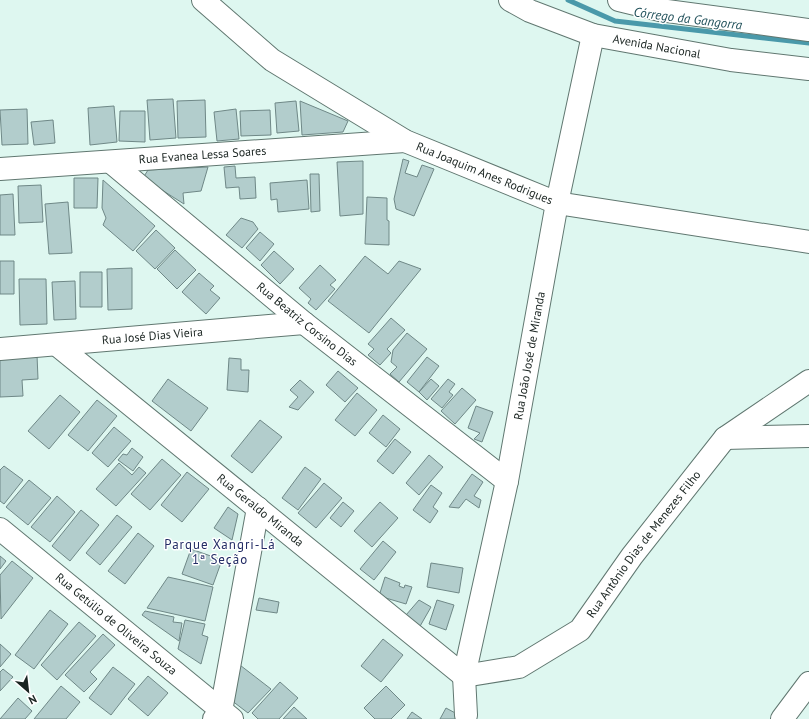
<svg xmlns="http://www.w3.org/2000/svg" width="809" height="719" viewBox="0 0 809 719" font-family="'PT Sans',sans-serif">
<style>
.lines{fill:none;stroke-linecap:round;stroke-linejoin:round}
.stream{stroke:#4a99aa;stroke-width:5}
.building{fill:#b2cdcc;stroke:#6f8887}
.minor-casing{stroke:#607770;stroke-width:24}
.minor{stroke:#fff;stroke-width:22}
.labels{text-anchor:middle;stroke-width:3;stroke-linejoin:round;paint-order:stroke}
.street-label{font-size:12px;fill:#1a2421;stroke:#fff}
.water-label{font-size:13px;font-style:italic;fill:#1f4f59;stroke:#fff}
.neighbourhood-label{font-size:13px;letter-spacing:1px;fill:#232c65;stroke:#fff}
</style>
<rect width="100%" height="100%" fill="#def7f0"/>
<g class="lines">
<path class="stream" d="M568,0L615,21L809,43"/>
</g>
<path class="building" d="M173,99L176,138L150,140L147,100Z
M205,100L206,137L178,138L177,101Z
M296,101L299,131L277,133L275,103Z
M300,101L348,121L343,132L302,135Z
M114,106L117,142L90,145L88,108Z
M27,109L28,144L2,145L0,110Z
M236,109L239,139L217,141L214,112Z
M270,110L271,135L241,136L240,111Z
M120,111H145V142L119,141Z
M53,120L55,143L34,145L31,122Z
M403,159L409,161L405,173L417,177L422,165L434,169L414,216L396,209L394,199Z
M363,161V214L340,216L337,162Z
M235,166L236,178L255,177L256,198L240,199L239,187L226,188L224,167Z
M208,167L201,191L183,193L184,204L143,178L148,170Z
M310,174H319L320,211L311,212Z
M74,178H98L97,208H74Z
M103,180L155,226L133,251L103,225L106,218L102,208Z
M307,180L309,209L278,212L277,199L271,200L270,183Z
M41,185L43,222L19,223L18,186Z
M13,194L15,235H0V195Z
M367,197L387,198V220L389,221V245L365,244Z
M68,202L72,253L49,254L45,204Z
M241,218L253,222L258,229L242,248L226,235Z
M156,230L175,248L155,269L136,251Z
M260,232L274,244L260,261L246,248Z
M175,250L196,270L177,289L157,269Z
M274,251L294,269L280,284L261,265Z
M365,256L388,274L399,261L421,269L369,333L328,301Z
M0,261H14V294H0Z
M320,265L336,280L330,285L335,289L316,310L308,303L311,299L299,288Z
M132,268V309L108,310L107,269Z
M80,272H102V307H80Z
M199,273L214,286L210,290L220,298L206,314L182,292Z
M19,279H46L47,324L20,325Z
M75,281L76,319L54,320L52,282Z
M391,318L405,330L387,349L391,353L380,365L368,355L374,349L368,344Z
M407,333L427,349L399,382L390,374L397,367L391,362L393,350Z
M37,355L38,379L22,380L23,396L0,397V356Z
M427,357L439,366L419,392L407,382Z
M229,358L241,359V370H249L248,392L227,390Z
M338,371L358,388L345,402L326,385Z
M168,379L208,408L191,431L152,401Z
M431,379L439,386L427,400L419,392Z
M448,379L455,384L449,392L453,395L442,408L431,399Z
M300,380L314,392L298,410L289,407L298,397L290,390Z
M462,388L476,400L455,424L441,411Z
M357,393L377,410L355,436L335,420Z
M60,395L80,412L49,449L28,431Z
M97,400L117,416L88,451L68,435Z
M476,406L493,412L482,442L474,439L480,433L468,428Z
M383,415L400,429L386,447L369,433Z
M260,420L282,437L252,473L231,456Z
M114,427L131,441L108,467L92,453Z
M395,439L411,452L393,474L377,461Z
M132,448L143,457L133,471L118,460L123,454L127,455Z
M429,455L443,467L419,495L406,483Z
M162,459L181,475L150,510L131,494Z
M119,463L132,475L139,467L146,473L116,506L96,489Z
M4,466L23,480L4,504L0,501V470Z
M305,467L321,479L298,510L282,498Z
M187,472L209,489L182,522L161,505Z
M472,474L483,482L474,496L481,500L479,508L466,499L459,508L449,507Z
M29,480L51,498L28,525L6,507Z
M324,483L342,498L316,528L298,513Z
M431,485L442,493L433,507L438,511L430,523L413,510Z
M57,496L75,512L50,542L31,527Z
M343,502L354,511L341,527L330,518Z
M380,502L398,518L372,547L354,531Z
M228,507L238,514L232,540L214,528Z
M81,510L99,525L70,561L52,546Z
M117,515L132,527L100,565L86,553Z
M138,533L154,546L125,584L108,571Z
M383,541L396,552L374,580L360,569Z
M191,549L222,560L213,585L182,574Z
M0,556L6,561L0,569Z
M12,561L33,578L1,619L0,575Z
M431,563L463,568L459,593L427,587Z
M168,577L213,587L205,621L147,608Z
M385,577L400,583L399,586L404,588L405,585L412,587L406,604L379,596Z
M259,598L279,602L277,613L256,610Z
M419,600L431,607L419,628L406,615Z
M437,600L454,605L446,630L429,624Z
M50,610L68,624L34,669L15,655Z
M145,611L174,617L173,622L182,623L179,641L142,615Z
M185,620L205,624L202,635L208,637L201,664L178,649Z
M79,622L96,636L57,680L41,665Z
M103,634L115,645L90,672L97,679L84,692L65,675Z
M383,639L403,655L381,682L361,666Z
M0,644L11,654L0,667Z
M236,662L271,689L248,713L227,697Z
M113,667L135,684L111,715L89,698Z
M3,669L13,677L0,691V672Z
M148,676L168,693L148,716L128,699Z
M280,682L298,698L279,719H258L252,713Z
M61,686L80,702L66,719H34Z
M386,686L405,705L391,719H375L364,708Z
M18,698L32,711L25,719H0Z
M294,707L307,719H283Z
M446,708L459,715V719H440Z
M412,712L422,719H407Z"/>
<g class="lines">
<defs>
<g id="minor">
<path id="s1" d="M203,0L272,60L405,141L557,203L809,242"/>
<path id="s2" d="M510,0L530,11L593,35L731,60L809,69"/>
<path d="M619,0L660,10L809,30"/>
<path id="s3" d="M112,163L304,323L507,481"/>
<path id="s4" d="M0,169L405,141"/>
<path id="s5" d="M57,345L464,676"/>
<path id="s6" d="M0,349L304,323"/>
<path d="M725,438L809,436"/>
<path id="s7" d="M0,529L232,719"/>
<path id="s8" d="M464,676L519,667L580,630L632,556L725,438L809,381"/>
<path id="s9" d="M466,715L464,676L507,481L557,203L593,35"/>
<path d="M214,719L221,711L258,508"/>
<path d="M782,719L809,683"/>
</g>
</defs>
<use href="#minor" class="minor-casing"/>
<use href="#minor" class="minor"/>
</g>
<g class="labels">
<g class="street-label">
<text dy="4" stroke="none"><textPath href="#s2" startOffset="155">Avenida Nacional</textPath></text>
<text dy="4" stroke="none"><textPath href="#s4" startOffset="203">Rua Evanea Lessa Soares</textPath></text>
<text dy="4" stroke="none"><textPath href="#s1" startOffset="333">Rua Joaquim Anes Rodrigues</textPath></text>
<text dy="4" stroke="none"><textPath href="#s3" startOffset="253">Rua Beatriz Corsino Dias</textPath></text>
<text dy="4" stroke="none"><textPath href="#s6" startOffset="153">Rua José Dias Vieira</textPath></text>
<text dy="4" stroke="none"><textPath href="#s9" startOffset="366">Rua João José de Miranda</textPath></text>
<text dy="4" stroke="none"><textPath href="#s5" startOffset="262">Rua Geraldo Miranda</textPath></text>
<text dy="4" stroke="none"><textPath href="#s8" startOffset="234">Rua Antônio Dias de Menezes Filho</textPath></text>
<text dy="4" stroke="none"><textPath href="#s7" startOffset="150">Rua Getúlio de Oliveira Souza</textPath></text>
</g>
<g class="water-label">
<text transform="translate(688 18) rotate(7)" y="5">Córrego da Gangorra</text>
</g>
<g class="neighbourhood-label">
<text x="220" y="549">Parque Xangri-Lá<tspan x="220" dy="15">1ª Seção</tspan></text>
</g>
</g>
<g transform="translate(28 691) rotate(152)" stroke="#ffffff" stroke-width="3" paint-order="stroke">
<path d="M0-3L7 15L0 10L-7 15Z" fill="#1a2421"/>
<text y="-6" font-size="11" font-weight="bold" text-anchor="middle" fill="#1a2421">N</text>
</g>
</svg>
